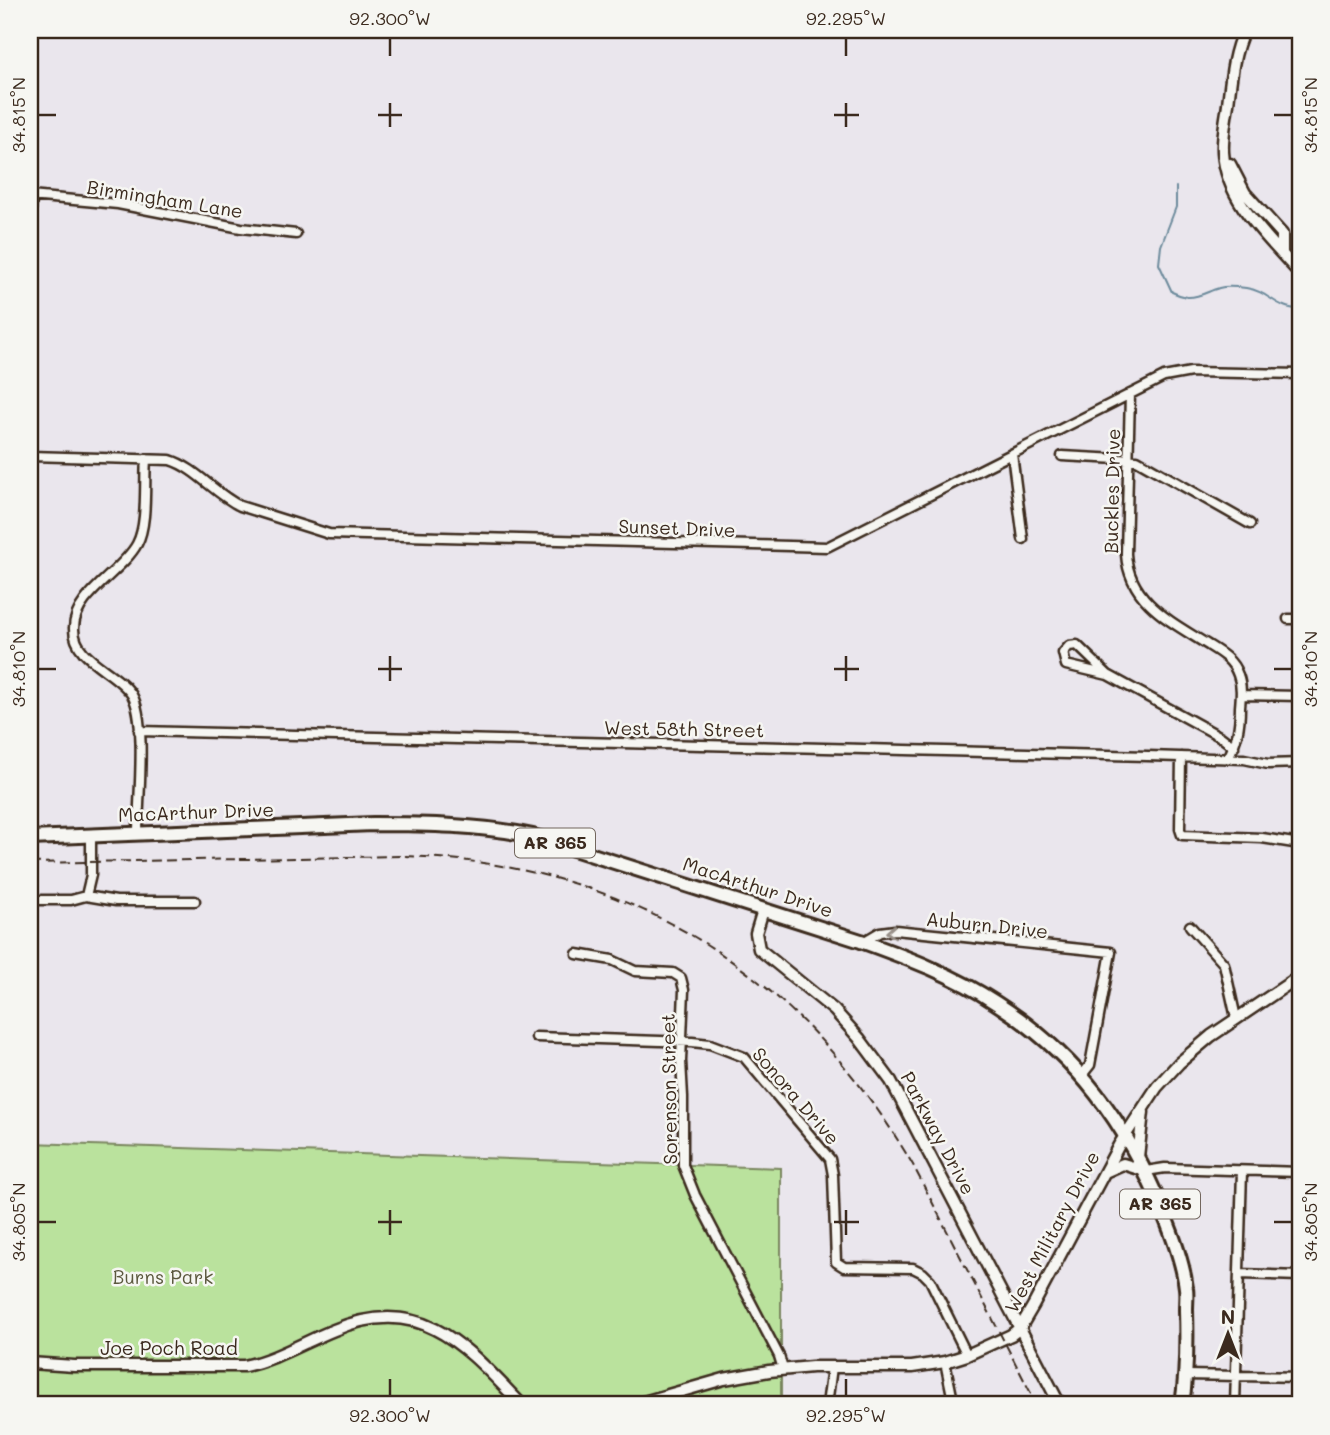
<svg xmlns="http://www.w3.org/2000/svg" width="1330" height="1435" viewBox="0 0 1330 1435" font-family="Mali,sans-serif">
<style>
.green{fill:#bae29d;stroke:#7a865e;stroke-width:2}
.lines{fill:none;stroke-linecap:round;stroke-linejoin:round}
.stream{stroke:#6d8b9c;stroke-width:2}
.minor-casing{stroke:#3b2a1e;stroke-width:13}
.tertiary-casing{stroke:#3b2a1e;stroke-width:15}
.primary-casing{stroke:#3b2a1e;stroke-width:18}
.minor{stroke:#f6f6f2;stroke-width:8}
.tertiary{stroke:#f6f6f2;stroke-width:10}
.primary{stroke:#f6f6f2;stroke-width:12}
.rail{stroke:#3b2a1e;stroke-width:2;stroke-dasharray:10 5;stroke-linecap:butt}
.oneway{stroke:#989088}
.ticks{fill:none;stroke:#3b2a1e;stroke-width:2.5}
.labels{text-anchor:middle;stroke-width:5;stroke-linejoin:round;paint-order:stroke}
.shield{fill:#f6f6f2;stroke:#73675e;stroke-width:2}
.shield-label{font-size:18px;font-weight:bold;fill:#3b2a1e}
.street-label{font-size:19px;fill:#3b2a1e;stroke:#f6f6f2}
.park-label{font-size:19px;fill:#5b583e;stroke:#f6f6f2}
.neatline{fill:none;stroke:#3b2a1e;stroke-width:2.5}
.ticks-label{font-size:18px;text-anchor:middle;fill:#3b2a1e}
</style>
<rect width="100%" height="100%" fill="#eae6ed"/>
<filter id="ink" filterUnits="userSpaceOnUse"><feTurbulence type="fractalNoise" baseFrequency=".0143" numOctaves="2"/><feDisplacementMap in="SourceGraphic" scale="14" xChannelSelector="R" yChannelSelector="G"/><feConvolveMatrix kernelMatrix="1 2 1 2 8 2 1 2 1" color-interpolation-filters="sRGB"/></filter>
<g filter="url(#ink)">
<path class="green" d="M30,1143L781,1168V1405H30Z"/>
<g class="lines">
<path class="stream" d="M1176,187V207L1161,246L1159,264L1172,292C1176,294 1182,296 1187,297C1199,298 1208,291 1219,288C1226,286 1238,287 1246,288C1269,291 1275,309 1300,309"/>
<defs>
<path id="minor" d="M30,196L118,204L241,228L296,234
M30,214L33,196
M1130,394L1126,554C1129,602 1172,622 1208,645C1221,653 1233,660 1238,675C1242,685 1241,696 1240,707C1240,727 1237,741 1228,758
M1012,454L1023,539
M30,456L170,460C196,468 215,494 240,506L329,534L827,547L1164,377L1191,372L1300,374
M1062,456L1137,460L1250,524
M1288,619H1300
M1077,645L1108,675L1066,665L1063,653L1069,646Z
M1108,675L1221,737L1234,747
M1241,695L1300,696
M139,731L1148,756L1244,759L1268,764L1300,763
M1181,757L1180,829L1182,835L1262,838L1300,844
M138,833C138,801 147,720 132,695C117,671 73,660 74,628C74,595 122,572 137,544C148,524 144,483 146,459
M86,896L91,875V836
M30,900H71L86,896L116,901H195
M1190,926L1224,964L1236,1018
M863,942L880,932L895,930L1111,952L1090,1065L1082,1075
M577,954L612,960L635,971L673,973L681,978L684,990L681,1061L683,1097V1165L695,1195L779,1356L783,1369
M536,1037L692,1042L710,1044L744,1057L830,1159L833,1175L836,1262L844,1267L913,1268L923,1273L930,1280L967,1355
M1146,1171L1165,1168L1300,1172
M1239,1274L1300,1276
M945,1362L954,1405
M1185,1375L1300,1377
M827,1405L832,1367
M1235,1405L1242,1171"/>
<path id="tertiary" d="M1244,30C1233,53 1231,78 1228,104C1226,120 1222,136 1223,152C1226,202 1270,239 1300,274
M1230,164L1245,193L1282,234V253
M763,910L756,933L759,949L834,1010L859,1038L891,1081L1060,1405
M1138,1157L1143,1112
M1105,1172L1123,1164L1146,1171
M30,1363L74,1366H244C275,1360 304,1342 334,1330C423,1293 466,1347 522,1405
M633,1405L724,1379L769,1371L812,1367H912L945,1362L967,1355L1011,1335L1020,1328L1033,1306L1119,1145L1157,1087L1179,1063L1211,1036L1300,976"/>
<path id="primary" d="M30,838L373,824C426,824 480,825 533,836L861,941C908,958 954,975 996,1003C1077,1055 1127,1124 1163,1212C1173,1236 1183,1262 1186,1288C1187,1295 1186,1302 1186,1310C1187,1342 1187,1373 1182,1405"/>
</defs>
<use href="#minor" class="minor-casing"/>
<use href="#tertiary" class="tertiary-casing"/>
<use href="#primary" class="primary-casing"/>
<use href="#minor" class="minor"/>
<use href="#tertiary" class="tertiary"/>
<use href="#primary" class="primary"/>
<path class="rail" d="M30,863L405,856C631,864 800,972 913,1165L1037,1405"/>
</g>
<defs><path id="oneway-chevron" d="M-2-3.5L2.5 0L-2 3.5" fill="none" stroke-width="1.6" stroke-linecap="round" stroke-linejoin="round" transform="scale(1.75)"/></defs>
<use class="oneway" href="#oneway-chevron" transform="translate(891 932) rotate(177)"/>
</g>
<path class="ticks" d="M390,38V56M846,38V56M390,103V127M846,103V127M38,115H56M378,115H402M834,115H859M1274,115H1292M390,656V681M846,656V681M38,669H56M378,669H402M834,669H859M1274,669H1292M390,1210V1235M846,1210V1235M38,1222H56M378,1222H402M834,1222H859M1274,1222H1292M390,1379V1396M846,1379V1396"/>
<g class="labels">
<g class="shield">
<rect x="515" y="828.5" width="80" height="29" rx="5"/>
<rect x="1120" y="1189.5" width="80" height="29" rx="5"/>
</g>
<g class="shield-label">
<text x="555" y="849">AR 365</text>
<text x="1160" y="1210">AR 365</text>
</g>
<g class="street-label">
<text transform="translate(165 199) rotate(9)" y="7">Birmingham Lane</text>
<text transform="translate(1112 491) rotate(-89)" y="7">Buckles Drive</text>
<text transform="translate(677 528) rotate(2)" y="7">Sunset Drive</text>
<text transform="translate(684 729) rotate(1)" y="7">West 58th Street</text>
<text transform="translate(196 812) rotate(-2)" y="7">MacArthur Drive</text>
<text transform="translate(758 887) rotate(18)" y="7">MacArthur Drive</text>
<text transform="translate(987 925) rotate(6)" y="7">Auburn Drive</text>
<text transform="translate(669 1089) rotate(-91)" y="7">Sorenson Street</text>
<text transform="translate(796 1096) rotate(49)" y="7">Sonora Drive</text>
<text transform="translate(938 1133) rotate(62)" y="7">Parkway Drive</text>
<text transform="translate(1052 1232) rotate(-62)" y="7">West Military Drive</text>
<text x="169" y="1355">Joe Poch Road</text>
</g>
<g class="park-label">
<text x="163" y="1284">Burns Park</text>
</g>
</g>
<rect width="1330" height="1435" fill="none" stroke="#f6f6f2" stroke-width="77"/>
<g transform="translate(1228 1334)" stroke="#f6f6f2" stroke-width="5" paint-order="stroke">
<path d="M0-5L12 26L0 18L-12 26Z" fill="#3b2a1e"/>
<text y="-10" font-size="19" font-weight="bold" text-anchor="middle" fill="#3b2a1e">N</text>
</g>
<rect x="38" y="38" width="1254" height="1358" class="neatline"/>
<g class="ticks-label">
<text x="390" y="25">92.300°W</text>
<text x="846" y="25">92.295°W</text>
<text transform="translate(19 115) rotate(-90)" y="6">34.815°N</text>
<text transform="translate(1311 115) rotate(-90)" y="6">34.815°N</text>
<text transform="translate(19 669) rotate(-90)" y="6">34.810°N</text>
<text transform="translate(1311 669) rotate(-90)" y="6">34.810°N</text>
<text transform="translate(19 1222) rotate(-90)" y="6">34.805°N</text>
<text transform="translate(1311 1222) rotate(-90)" y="6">34.805°N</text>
<text x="390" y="1422">92.300°W</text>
<text x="846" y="1422">92.295°W</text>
</g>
</svg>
